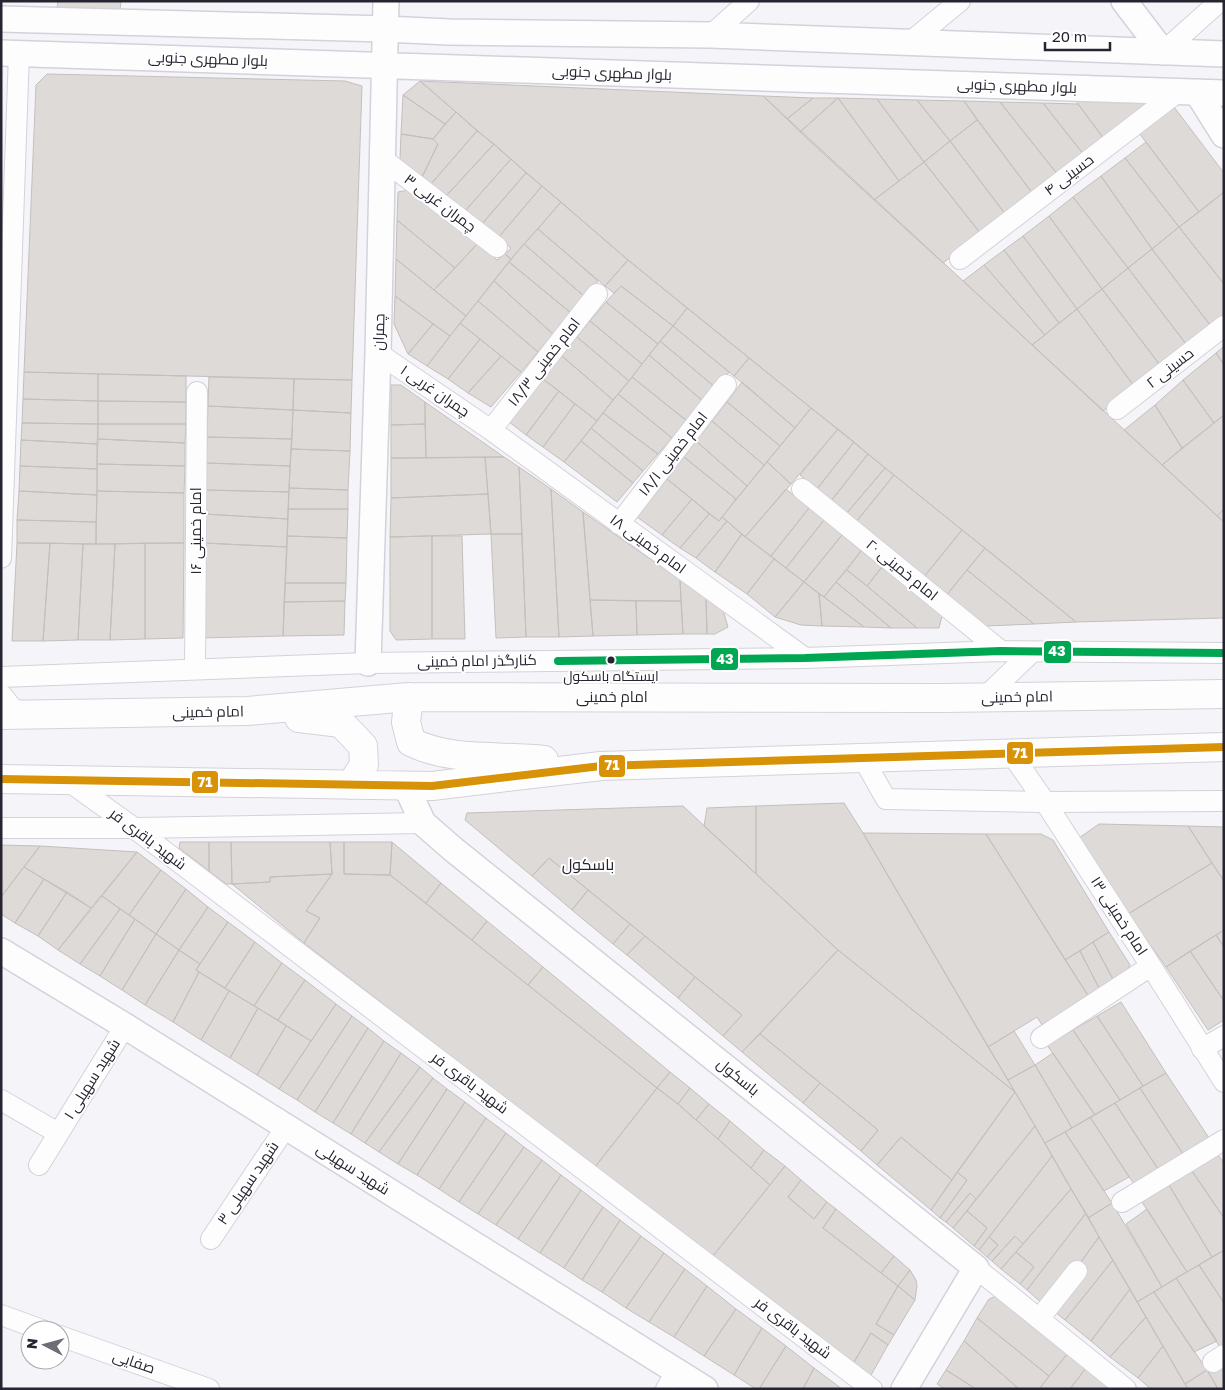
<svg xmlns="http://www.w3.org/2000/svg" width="1225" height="1390" viewBox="0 0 1225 1390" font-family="'Golos Text',Cairo,sans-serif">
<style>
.building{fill:#dedad7;stroke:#c4bfbc}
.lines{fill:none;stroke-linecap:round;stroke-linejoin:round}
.minor-casing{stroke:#d3d2db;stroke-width:22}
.tertiary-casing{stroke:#d3d2db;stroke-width:28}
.secondary-casing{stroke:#d3d2db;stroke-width:30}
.minor{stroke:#fefdfe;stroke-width:20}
.tertiary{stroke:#fefdfe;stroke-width:25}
.secondary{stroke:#fefdfe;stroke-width:28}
.bus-1-casing{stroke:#fff;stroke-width:11}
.bus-2-casing{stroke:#fff;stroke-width:11}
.bus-1{stroke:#00a651;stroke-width:8}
.bus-2{stroke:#d89207;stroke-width:8}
.bus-dot{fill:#252430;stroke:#fff;stroke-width:2}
.labels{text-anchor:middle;stroke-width:4;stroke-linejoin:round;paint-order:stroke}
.bus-label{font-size:14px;fill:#252430;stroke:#fff}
.street-label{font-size:15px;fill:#252430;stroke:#fff}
.neighbourhood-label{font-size:16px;fill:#252430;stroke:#fff}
.line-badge{stroke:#fff;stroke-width:2}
.badge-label{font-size:14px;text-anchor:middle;font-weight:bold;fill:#fff}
</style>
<rect width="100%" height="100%" fill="#f5f4f9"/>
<path class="building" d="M58,1H121L120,11L57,9Z
M47,74L345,81L362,86L352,380L24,372L36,85Z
M420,81L456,112L445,124L403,95Z
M420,81L763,96L1224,522V618L1076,622L628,260Z
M403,95L445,124L433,139L401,134Z
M763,96L813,98L787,119Z
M1143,96L1150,104L1104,139L1073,97Z
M813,98H838L800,132L787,119Z
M838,98L877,99L924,162L899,181Z
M838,98L899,181L874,200L800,132Z
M877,99L917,100L950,141L924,162Z
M917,100L964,101L977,120L950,141Z
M964,101L1000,102L1058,175L1033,194Z
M1000,102L1043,103L1084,155L1058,175Z
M1043,103L1078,104L1104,139L1084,155Z
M1174,107L1224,173V192L1199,212L1139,133Z
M456,112L477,131L431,184L422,177L438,144L433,139Z
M977,120L1033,194L1006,215L950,141Z
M477,131L494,144L446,196L431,184Z
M401,134L433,139L438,144L422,177L400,160Z
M950,141L1006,215L981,234L924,162Z
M1146,142L1199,212L1179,227L1125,158Z
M494,144L511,159L465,211L446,196Z
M1125,158L1179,227L1152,249L1101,176Z
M511,159L526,173L481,225L465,211Z
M924,162L981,234L943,263L874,200Z
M526,173L542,186L498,238L481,225Z
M1101,176L1152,249L1128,268L1073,197Z
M542,186L561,202L511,259L505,254L511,248L498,238Z
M414,189L478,243L455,268L397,220L398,192Z
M1224,192V284L1179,227Z
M1073,197L1128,268L1102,289L1049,216Z
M561,202L628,260L605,286L538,229Z
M1049,216L1102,289L1077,309L1023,236Z
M397,220L455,268L434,290L396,259Z
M1179,227L1224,284V314L1210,325L1152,249Z
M538,229L598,281L585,297L524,244Z
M1023,236L1077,309L1059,323L1004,250Z
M478,243L497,260L505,254L511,259L466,316L434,290Z
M524,244L585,297L571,313L509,262Z
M1152,249L1210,325L1186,344L1128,268Z
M1004,250L1059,323L1045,335L984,265Z
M396,259L466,316L450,336L395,296Z
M628,260L687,308L673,326L621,286L614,293L605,286Z
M509,262L571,313L553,334L494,281Z
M984,265L1045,335L1032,345L963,281Z
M1128,268L1186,344L1160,365L1102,289Z
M494,281L553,334L538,352L478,301Z
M621,286L673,326L658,344L606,302Z
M1102,289L1160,365L1134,386L1077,309Z
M395,296L433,324L408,354L394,324Z
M478,301L538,352L521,372L460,323Z
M606,302L658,344L642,364L590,321Z
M687,308L749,358L734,376L673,326Z
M1077,309L1134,386L1103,411L1032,345Z
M590,321L642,364L629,381L577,337Z
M460,323L480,339L448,379L427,366Z
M433,324L450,336L427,366L408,354Z
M673,326L729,372L716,388L660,341Z
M577,337L629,381L613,400L562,356Z
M480,339L501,356L468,393L448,379Z
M660,341L716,388L704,402L649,355Z
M1224,346V365L1216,353Z
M1216,353L1224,365V415L1214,423L1183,380Z
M649,355L704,402L687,421L632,377Z
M501,356L521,372L491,407L468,393Z
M562,356L613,400L597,421L543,379Z
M749,358L811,408L795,428L734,376Z
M24,372L98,374V401L23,399Z
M98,374L186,376V402L98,401Z
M209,377L294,379L293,410L208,406Z
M632,377L687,421L672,438L618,394Z
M294,379L352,380L351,413L293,410Z
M543,379L559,391L526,435L508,421Z
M1183,380L1214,423L1182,448L1155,405Z
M742,382L795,428L780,446L727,402Z
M391,385H401L425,402V424L391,425Z
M559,391L575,404L543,447L526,435Z
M618,394L672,438L658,454L603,413Z
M23,399L98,401V424L22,423Z
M98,401L186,402V424H98Z
M425,402L504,457L426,458Z
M727,402L780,446L764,465L712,421Z
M575,404L597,421L564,462L543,447Z
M1155,405L1182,448L1162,465L1124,430Z
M208,406L293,410L292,439L207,437Z
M811,408L838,429L791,484L767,462Z
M293,410L351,413L350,451L291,449Z
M603,413L658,454L643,471L591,428Z
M1224,415V509L1217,516L1162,465Z
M712,421L764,465L747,486L696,441Z
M22,423L98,424L97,444L21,440Z
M98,424H186L185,443L98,439Z
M425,424L426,458H391V425Z
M591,428L643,471L633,483L581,441Z
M838,429L854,442L817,489L800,475Z
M207,437L292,439L290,466L206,463Z
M98,439L185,443V466L97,464Z
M21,440L97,444V469L20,466Z
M581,441L633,483L617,502L564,462Z
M696,441L747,486L736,499L684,457Z
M854,442L868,454L831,501L817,489Z
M291,449L350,451L348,490L289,488Z
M868,454L885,468L846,514L831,501Z
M485,457L488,494L391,498V458Z
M485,457H504L519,467L522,534H491Z
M684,457L736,499L719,521L667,479Z
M767,462L791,484L745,537L722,517Z
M206,463L290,466L289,492L205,490Z
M97,464L185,466L184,493L97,491Z
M20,466L97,469V495L19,491Z
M519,467L551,489L559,637H526Z
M885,468L894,475L856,522L846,514Z
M894,475L962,530L923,578L856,522Z
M667,479L692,499L662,535L637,517Z
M289,488L348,490V509H288Z
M551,489L583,512L593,636L559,637Z
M786,489L809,508L771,556L745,537Z
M205,490L289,492L288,519L204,514Z
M19,491L97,495L96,522L17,520Z
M97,491L184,493V543L96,544Z
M488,494L491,534L390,537L391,498Z
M692,499L709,514L680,548L662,535Z
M809,508L824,520L786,568L771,556Z
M288,509H348L347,538L287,536Z
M1224,509V522L1217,516Z
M583,512L680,580L681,601L590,600Z
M204,514L288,519L287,547L203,543Z
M709,514L719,521L722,517L727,521L696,558L680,548Z
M17,520L96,522V544L17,543Z
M824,520L842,535L804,582L786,568Z
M727,521L742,534L715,572L696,558Z
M962,530L985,548L945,597L923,578Z
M491,534H522L526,637L496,638Z
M742,534L774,559L747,594L715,572Z
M842,535L861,551L824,597L804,582Z
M287,536L347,538L346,583H285Z
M432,536H462L465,639H432Z
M432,536V639L396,640L390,631V537Z
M17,543H50L43,641H12Z
M50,543L83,544L78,640L43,641Z
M145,543H184L183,638L145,639Z
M145,543V639L110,640L115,544Z
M203,543L287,547L283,636L200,638Z
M83,544H115L110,640H78Z
M985,548L1076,622L1034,624L967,570Z
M861,551L882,567L867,586L847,570Z
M774,559L804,582L775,617L747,594Z
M882,567L942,616L939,628H917L867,586Z
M847,570L867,586L917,628H891L836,582Z
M967,570L1034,624L986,626L945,597Z
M680,580L706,598L707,634H683Z
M804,582L819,594L822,626L801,625L775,617Z
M836,582L891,628L864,627L824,597Z
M285,583H346L345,601L284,602Z
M819,594L824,597L864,627L822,626Z
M706,598L723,610L728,627L715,634H707Z
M590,600L636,601L637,635L593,636Z
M345,601L344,635L283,636L284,602Z
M636,601H681L683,634L637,635Z
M844,803L863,833L1015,1092L838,950L756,874V806Z
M683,806L838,950L742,1052L723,1036L742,1015L549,858L532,876L465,820L467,813Z
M756,806V874L704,826L707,808Z
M1099,824L1188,826L1212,863L1128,914L1079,838Z
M1188,826L1224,827V881L1212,863Z
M863,833L986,834L1089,997L1042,1025L1037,1017L988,1047Z
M986,834H1041L1053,840L1109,932L1065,960Z
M180,842H209V871L179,848Z
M209,842H231L232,884H226L209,871Z
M231,842H330L332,874L270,877V882L232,884Z
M330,842H344V874L390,875L657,1088L595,1167L304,943L320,918L306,911L332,874Z
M344,842H392L390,875L344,874Z
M392,842L441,883L426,903L390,875Z
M1,845L40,846L1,897Z
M40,846L137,852L91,908L24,867Z
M137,852L161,870L129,915L102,896Z
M549,858L588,890L572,910L532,876Z
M1212,863L1224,881V930L1166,967L1128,914Z
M24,867L44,879L15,923L1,914V897Z
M161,870L186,889L156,934L129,915Z
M332,874L306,911L320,918L304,943L232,884L270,882V877Z
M44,879L67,892L38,936L15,923Z
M441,883L487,921L472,940L426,903Z
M186,889L208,907L179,950L156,934Z
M588,890L630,924L613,944L572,910Z
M67,892L91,908L58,950L38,936Z
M102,896L120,909L80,964L58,950Z
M208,907L228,922L200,964L179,950Z
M120,909L135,919L100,976L80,964Z
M135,919L156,934L122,990L100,976Z
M487,921L543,967L528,985L472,940Z
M228,922L255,942L225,988L196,970Z
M630,924L645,936L627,955L613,944Z
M1224,930V947L1216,935Z
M1109,932L1130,965L1125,974L1114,981L1093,942Z
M156,934L179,950L145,1005L122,990Z
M1216,935L1224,947V1001L1190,951Z
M645,936L695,977L678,998L627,955Z
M255,942L282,963L254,1006L225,988Z
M1093,942L1114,981L1100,990L1080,951Z
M179,950L200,964L196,970L199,972L173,1022L145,1005Z
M838,950L1015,1092L952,1180L901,1137L877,1165L861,1151L878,1130L760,1034Z
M1080,951L1100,990L1089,997L1065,960Z
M1190,951L1224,1001V1020L1208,1030L1166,967Z
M282,963L305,980L278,1020L254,1006Z
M543,967L670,1072L657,1088L528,985Z
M199,972L229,991L201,1040L173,1022Z
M695,977L742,1015L723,1036L678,998Z
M305,980L336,1004L311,1041L278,1020Z
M229,991L258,1008L230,1058L201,1040Z
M1121,1002L1166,1073L1143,1086L1097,1016Z
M336,1004L352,1016L297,1100L279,1089Z
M258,1008L286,1026L257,1075L230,1058Z
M352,1016L368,1028L315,1112L297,1100Z
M1097,1016L1143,1086L1120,1100L1073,1030Z
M286,1026L311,1041L279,1089L257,1075Z
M368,1028L384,1041L333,1123L315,1112Z
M1073,1030L1120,1100L1095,1115L1047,1045Z
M1014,1031L1035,1065L1008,1080L988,1047Z
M760,1034L820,1083L803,1103L742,1052Z
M384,1041L401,1053L351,1134L333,1123Z
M401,1053L420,1067L365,1143L351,1134Z
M1053,1053L1095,1115L1072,1128L1035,1065Z
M1035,1065L1072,1128L1045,1143L1008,1080Z
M420,1067L433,1078L379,1152L365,1143Z
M670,1072L690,1088L678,1104L657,1088Z
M1166,1073L1209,1138L1183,1154L1140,1088Z
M433,1078L447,1089L398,1164L379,1152Z
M820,1083L878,1130L861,1151L803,1103Z
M657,1088L678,1104L770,1185L713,1256L595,1167Z
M690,1088L709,1104L696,1120L678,1104Z
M1140,1088L1183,1154L1158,1169L1115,1103Z
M447,1089L465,1102L417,1175L398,1164Z
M1015,1092L1035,1126L976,1199L970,1193L946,1222L940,1218L967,1180L957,1172Z
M465,1102L486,1118L439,1189L417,1175Z
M1115,1103L1158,1169L1134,1184L1090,1117Z
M709,1104L730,1121L718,1139L696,1120Z
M1090,1117L1129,1177L1104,1191L1065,1132Z
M486,1118L506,1133L459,1202L439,1189Z
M730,1121L764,1150L751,1168L718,1139Z
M1035,1126L1052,1156L979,1250L974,1246L987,1228L967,1211Z
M1065,1132L1112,1203L1088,1218L1045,1143Z
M506,1133L524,1147L478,1214L459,1202Z
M901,1137L952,1180L931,1210L877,1165Z
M524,1147L542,1160L496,1225L478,1214Z
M764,1150L785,1166L770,1185L751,1168Z
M1218,1155L1224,1163V1218L1192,1171Z
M1052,1156L1071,1189L1023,1244L1015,1236L992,1261L987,1257L998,1245L989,1237Z
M542,1160L561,1175L518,1239L496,1225Z
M785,1166L801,1180L788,1197L814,1219L827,1202L836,1209L823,1228L898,1286L876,1324L894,1335L888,1345L871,1333L853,1364L713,1256Z
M1192,1171L1224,1218V1250L1212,1257L1169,1185Z
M957,1172L967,1180L940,1218L931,1210Z
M561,1175L581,1190L540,1253L518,1239Z
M801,1180L827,1202L814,1219L788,1197Z
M1169,1185L1212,1257L1187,1272L1142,1202Z
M1071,1189L1086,1213L1027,1290L1020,1284L1034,1267L1016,1252Z
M581,1190L603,1207L564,1268L540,1253Z
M970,1193L976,1199L953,1228L946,1222Z
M1112,1203L1162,1287L1137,1302L1088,1218Z
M603,1207L620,1220L582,1280L564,1268Z
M836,1209L894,1256L881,1273L823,1228Z
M1147,1209L1187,1272L1162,1287L1126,1224Z
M967,1211L987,1228L974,1246L953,1228Z
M1086,1213L1099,1237L1078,1266L1044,1305L1027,1290Z
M620,1220L641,1236L602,1292L582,1280Z
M641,1236L664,1253L626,1308L602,1292Z
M1015,1236L1023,1244L1001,1269L992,1261Z
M989,1237L998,1245L987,1257L979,1250Z
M1099,1237L1113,1260L1065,1320L1052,1310L1078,1266Z
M1223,1251L1224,1252V1303L1199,1265Z
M1016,1252L1034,1267L1020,1284L1001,1269Z
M664,1253L685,1269L649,1322L626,1308Z
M894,1256L910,1270L898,1286L881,1273Z
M1113,1260L1130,1289L1091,1341L1065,1320Z
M1199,1265L1224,1303V1347L1221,1349L1176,1278Z
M685,1269L707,1286L674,1337L649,1322Z
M910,1270L916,1280L917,1286L915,1300L898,1286Z
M1176,1278L1217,1341L1194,1352L1154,1292Z
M707,1286L736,1309L704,1356L674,1337Z
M898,1286L915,1300L894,1335L876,1324Z
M1130,1289L1146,1317L1110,1357L1091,1341Z
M1154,1292L1207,1370L1185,1384L1137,1302Z
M996,1296L1068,1353L1049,1376L977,1318L989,1299Z
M736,1309L762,1328L734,1375L704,1356Z
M1146,1317L1163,1346L1138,1378L1110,1357Z
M977,1318L1049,1376L1039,1389H1019L964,1341Z
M762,1328L786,1346L759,1389H756L734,1375Z
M871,1333L888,1345L870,1377L853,1364Z
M964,1341L1019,1389H976L946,1370Z
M786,1346L814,1368L803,1389H759Z
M1163,1346L1185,1384L1188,1389H1151L1138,1378Z
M1068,1353L1086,1368L1070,1389H1039Z
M1224,1361V1389H1218L1207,1370Z
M814,1368L842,1389H803Z
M1086,1368L1108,1385L1105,1389H1070Z
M946,1370L976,1389H945L937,1384Z
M1207,1370L1218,1389H1188L1185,1384Z"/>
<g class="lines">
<defs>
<path id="minor" d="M711,35L749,1
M909,43L960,1
M1163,52L1220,1
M384,160L497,247
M960,259L1179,91
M378,353L491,430L805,658
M1117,409L1224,326
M491,430L597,294
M802,489L1001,651
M619,524L726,385
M1,558L19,53
M195,669L197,392
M1,677L368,663L805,658L1001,651L1224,653
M1,694L13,709L28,713
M984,698L1032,652
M1011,753L1045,802L1151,966L1224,1082
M863,758L886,799L1045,802L1224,801
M67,780L134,828L872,1389
M1,828H134L423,823
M1041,1038L1151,966
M1202,1049L1224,1036
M1,1100L58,1133
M39,1165L125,1026
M1122,1202L1224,1140
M211,1239L286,1127
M976,1268L1126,1389
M1,1315L42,1330
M1039,1319L1077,1271
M60,1336L209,1389
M1213,1362L1224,1355
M666,1389L676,1372"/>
<path id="tertiary" d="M1124,1L1163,52
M1,19L385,29L449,32L711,35L1224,54
M1,53L1224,93
M1197,92L1224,135
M368,663L378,353L386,1
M406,786L423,823L454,850L976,1268L904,1389
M1,951L125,1026L705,1389"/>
<path id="secondary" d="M409,697L406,722L411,742C451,762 500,755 544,760
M1,715L247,711L409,697L943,698L1224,694
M299,718L341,723L363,746L364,765L351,785
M1,779L432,786L601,766L1224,747"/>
</defs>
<use href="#minor" class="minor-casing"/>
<use href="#tertiary" class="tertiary-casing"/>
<use href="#secondary" class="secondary-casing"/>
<use href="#minor" class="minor"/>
<use href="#tertiary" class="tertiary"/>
<use href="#secondary" class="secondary"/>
<defs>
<path id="bus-1" d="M558,661L805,658L1001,651L1224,653"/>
<path id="bus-2" d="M1,779L432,786L601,766L1224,747"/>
</defs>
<use href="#bus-1" class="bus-1-casing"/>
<use href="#bus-2" class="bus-2-casing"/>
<use href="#bus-1" class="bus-1"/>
<use href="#bus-2" class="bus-2"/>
</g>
<circle class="bus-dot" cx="611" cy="660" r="4.5"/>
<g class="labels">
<g class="bus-label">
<text x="611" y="681">ایستگاه باسکول</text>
</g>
<g class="street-label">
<text transform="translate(208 59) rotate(2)" y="5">بلوار مطهری جنوبی</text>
<text transform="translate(612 73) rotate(2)" y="5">بلوار مطهری جنوبی</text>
<text transform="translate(1017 86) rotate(2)" y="5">بلوار مطهری جنوبی</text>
<text transform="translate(1069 175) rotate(-37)" y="5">حسینی ۴</text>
<text transform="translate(440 203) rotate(37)" y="5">چمران غربی ۳</text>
<text transform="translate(379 332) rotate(-88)" y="5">چمران</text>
<text transform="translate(544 362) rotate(-52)" y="5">امام خمینی ۱۸/۳</text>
<text transform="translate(1170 368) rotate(-38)" y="5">حسینی ۲</text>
<text transform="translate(435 391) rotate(34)" y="5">چمران غربی ۱</text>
<text transform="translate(673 454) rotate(-52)" y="5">امام خمینی ۱۸/۱</text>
<text transform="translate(196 531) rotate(-90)" y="5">امام خمینی ۱۶</text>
<text transform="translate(648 544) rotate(36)" y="5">امام خمینی ۱۸</text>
<text transform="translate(902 570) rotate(39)" y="5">امام خمینی ۲۰</text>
<text transform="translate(477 661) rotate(-1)" y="5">کنارگذر امام خمینی</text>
<text x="612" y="702">امام خمینی</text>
<text transform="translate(1017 697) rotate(-1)" y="5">امام خمینی</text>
<text transform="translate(208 712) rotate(-1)" y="5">امام خمینی</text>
<text transform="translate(148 839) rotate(37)" y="5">شهید باقری فر</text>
<text transform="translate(1119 916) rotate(57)" y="5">امام خمینی ۱۳</text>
<text transform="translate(738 1077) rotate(39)" y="5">باسکول</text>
<text transform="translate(92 1079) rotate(-58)" y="5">شهید سهیلی ۱</text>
<text transform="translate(470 1083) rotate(37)" y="5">شهید باقری فر</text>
<text transform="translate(353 1169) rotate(32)" y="5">شهید سهیلی</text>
<text transform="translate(248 1183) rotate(-56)" y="5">شهید سهیلی ۳</text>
<text transform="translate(793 1328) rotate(37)" y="5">شهید باقری فر</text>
<text transform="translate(134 1362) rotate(19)" y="5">صفایی</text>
</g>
<g class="neighbourhood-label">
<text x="588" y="870">باسکول</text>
</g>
</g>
<g class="line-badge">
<rect x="1043" y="640" width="29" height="24" rx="5" fill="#00a651"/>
<rect x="710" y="647" width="29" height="24" rx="5" fill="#00a651"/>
<rect x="1006" y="741" width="28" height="24" rx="5" fill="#d89207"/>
<rect x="598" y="754" width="28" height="24" rx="5" fill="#d89207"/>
<rect x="191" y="770" width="28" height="24" rx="5" fill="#d89207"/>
</g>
<g class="badge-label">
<text x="1057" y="656">43</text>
<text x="725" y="664">43</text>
<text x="1020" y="758">71</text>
<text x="612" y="770">71</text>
<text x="205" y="787">71</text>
</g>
<rect width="1225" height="1390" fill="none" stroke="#252430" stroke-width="5"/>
<g transform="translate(45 1345) rotate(276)"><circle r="24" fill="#ffffff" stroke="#a8a7ac"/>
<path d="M0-4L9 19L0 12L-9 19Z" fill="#6e6d76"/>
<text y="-8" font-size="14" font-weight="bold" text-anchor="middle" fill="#252430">N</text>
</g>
<path d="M1045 42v8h65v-8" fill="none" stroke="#252430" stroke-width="2.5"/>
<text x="1052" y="42" font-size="15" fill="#252430" stroke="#ffffff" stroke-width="4" paint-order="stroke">20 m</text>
</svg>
